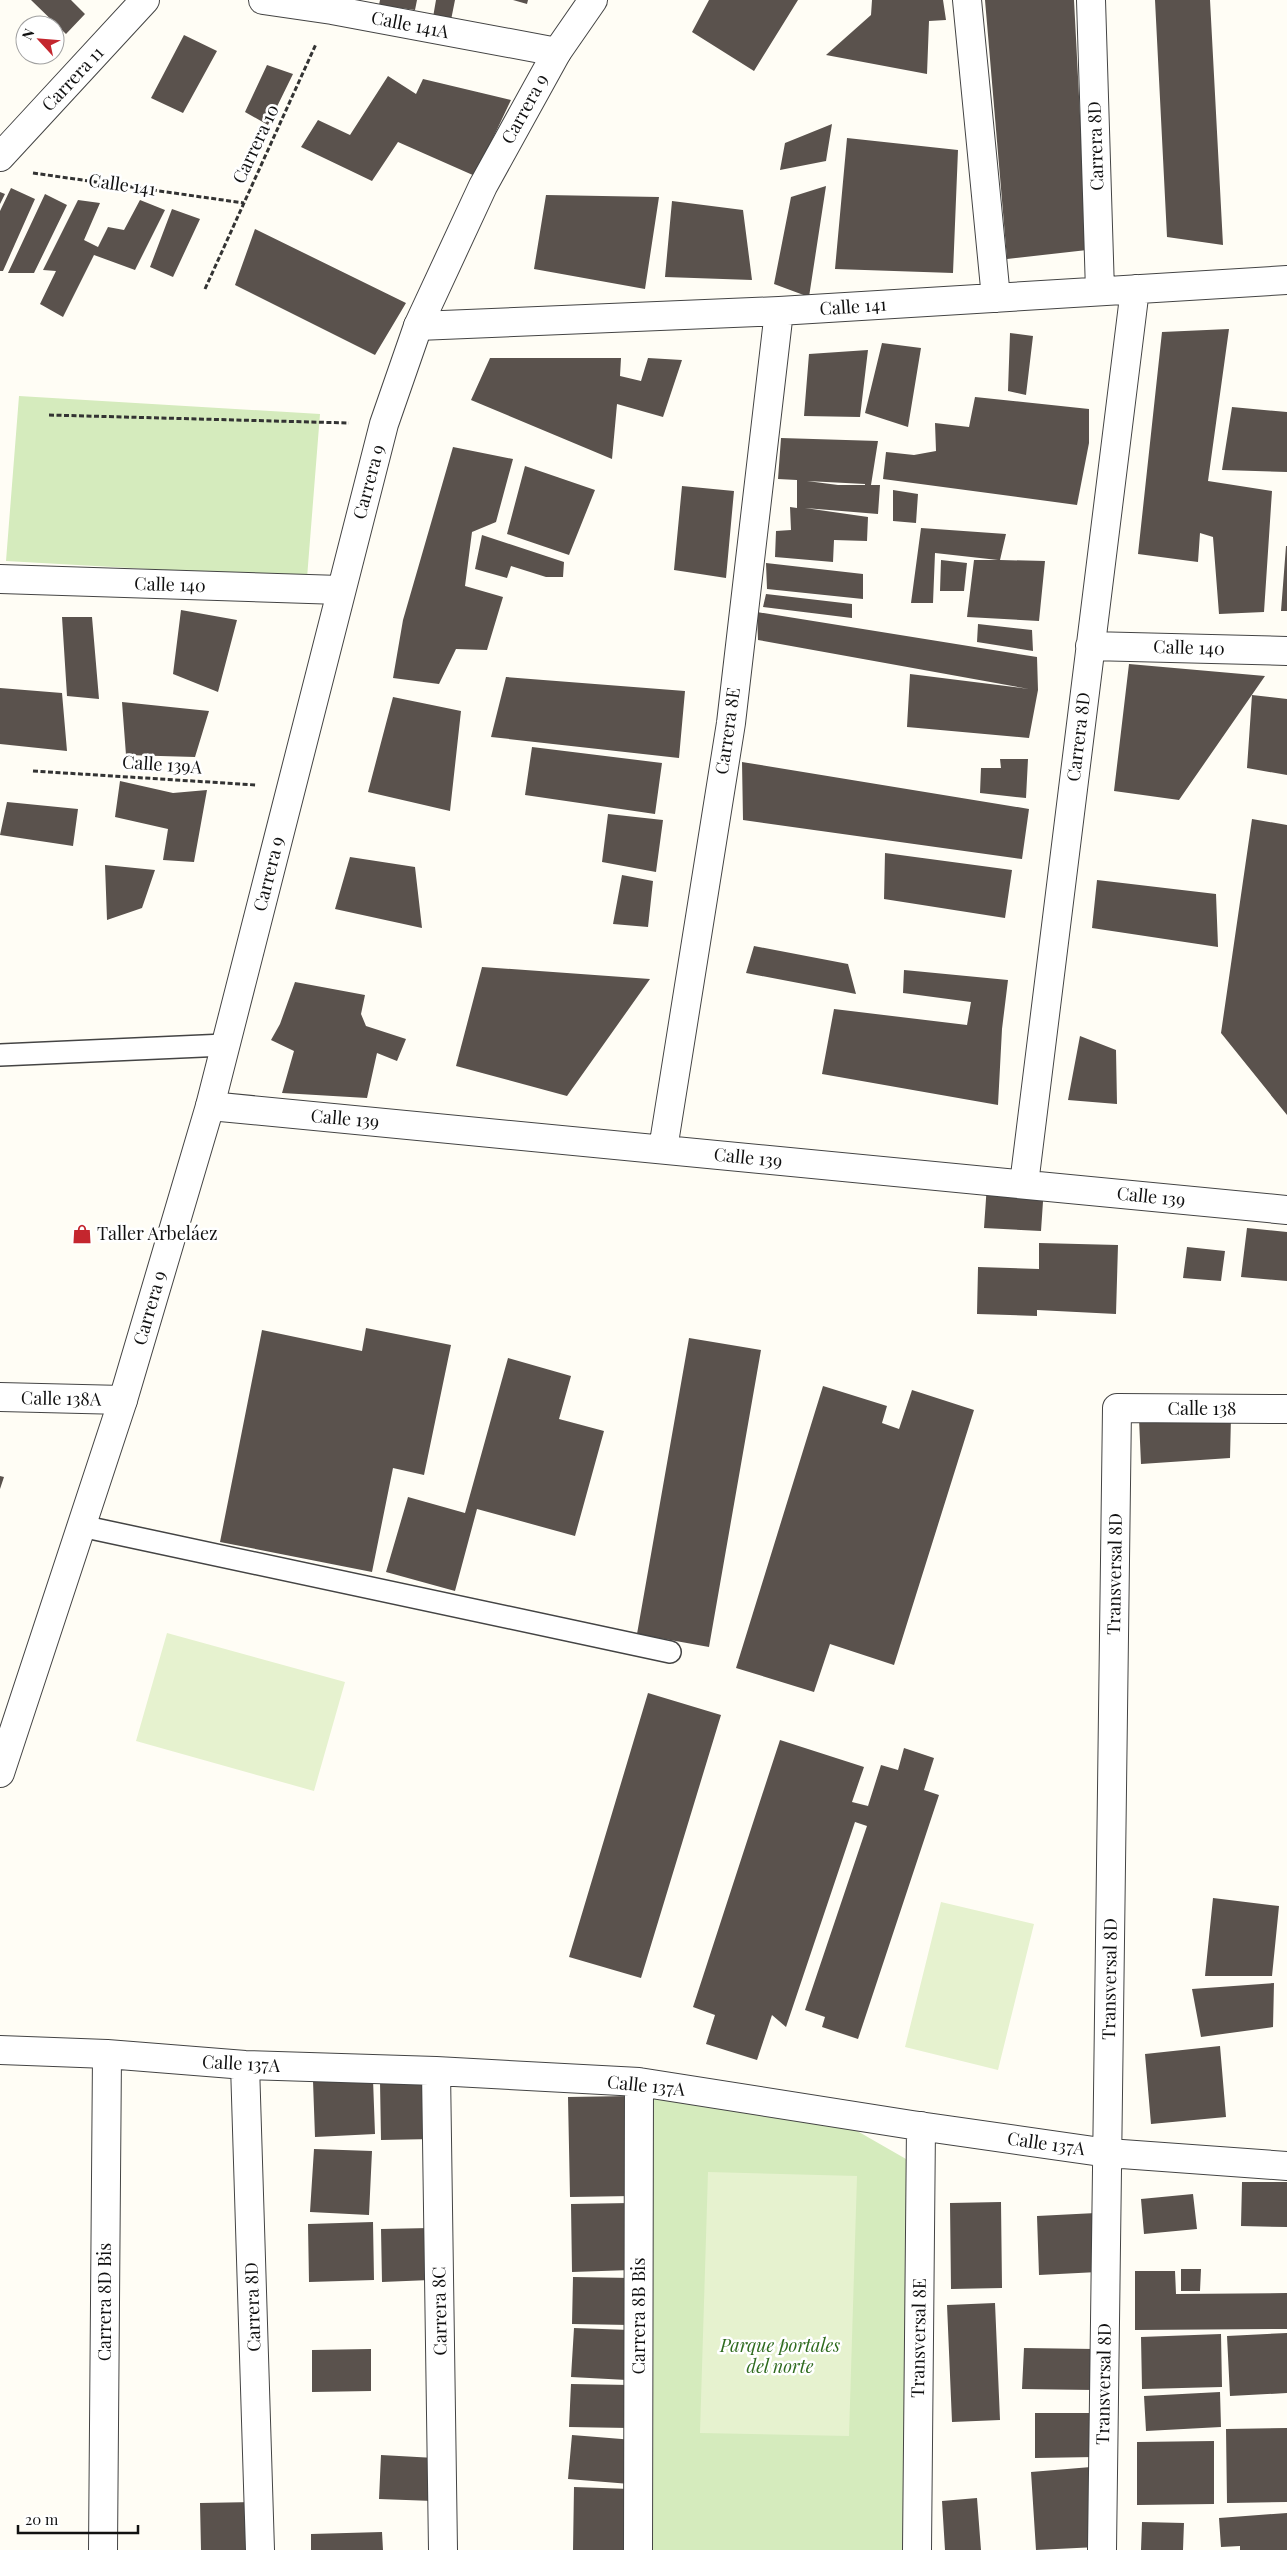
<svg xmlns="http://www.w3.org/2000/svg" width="1287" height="2550" viewBox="0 0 1287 2550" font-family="'Playfair Display',serif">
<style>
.green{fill:#d5ebbd}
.pitch{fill:#e6f2cf}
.building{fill:#5a524d;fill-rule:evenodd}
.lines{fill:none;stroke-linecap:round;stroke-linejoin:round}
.service-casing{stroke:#444;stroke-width:24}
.minor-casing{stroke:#444;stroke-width:30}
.tertiary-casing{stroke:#444;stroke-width:30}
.path{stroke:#333;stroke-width:3;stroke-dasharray:5 2.5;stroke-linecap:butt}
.service{stroke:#fff;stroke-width:21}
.minor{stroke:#fff;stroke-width:28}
.tertiary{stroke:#fff;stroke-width:28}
.labels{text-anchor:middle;stroke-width:5;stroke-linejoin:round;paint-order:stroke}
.street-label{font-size:18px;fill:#111;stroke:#fff}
.poi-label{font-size:18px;fill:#111;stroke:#fff;text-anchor:start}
.park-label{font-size:18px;font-style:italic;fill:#2f6b1f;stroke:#fff}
</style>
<rect width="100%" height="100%" fill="#fffdf5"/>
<path class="green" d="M19,396L320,414L307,578L6,561Z
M650,2087L838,2120L913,2163L909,2550H648Z"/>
<path class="pitch" d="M167,1633L345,1682L314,1791L136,1741Z
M941,1902L1034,1924L998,2070L905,2047Z
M708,2172L857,2176L849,2436L700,2433Z"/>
<path class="building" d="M31,0H71L85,14L66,34Z
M380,0H417L415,10L379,5Z
M436,0H455L449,30L432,23Z
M513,0H528L527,4Z
M709,0H798L754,71L692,32Z
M872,0H943L946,20L929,21L927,74L826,55L871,15Z
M985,0H1074L1087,250L1007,259Z
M1155,0H1210L1223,245L1167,237Z
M184,35L217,51L183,113L151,98Z
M267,65L293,74L268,125L245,112Z
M388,76L416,94L423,79L511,100L475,176L398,142L372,181L301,147L318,120L350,135Z
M832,124L826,161L780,170L785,143Z
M847,138L958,150L953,273L835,269Z
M826,186L809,297L774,284L791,197Z
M11,188L35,199L3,271H0V211Z
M0,192L5,194L0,204Z
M45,194L67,205L34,273H8Z
M546,195L659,197L645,289L534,269Z
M78,200L100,203L84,240L98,247L108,227L124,230L140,200L165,210L135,270L94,255L63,317L40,304L56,271L43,270Z
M672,201L743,210L752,280L665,277Z
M172,209L200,219L173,277L150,267Z
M255,229L406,303L375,355L235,285Z
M1229,329L1208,481L1272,491L1264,612L1219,614L1213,537L1200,533L1198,562L1138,554L1162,332Z
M1010,333L1033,336L1026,395L1008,391Z
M882,343L921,348L908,427L865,413Z
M868,350L860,417L804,416L809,354Z
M490,358H621L620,376L641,381L648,358L682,360L663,417L617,404L612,459L471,400Z
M975,397L1089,409V443L1077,505L883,479L886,452L914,455L936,451L935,423L969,427Z
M1232,407L1287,412V472L1222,470Z
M781,438L878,441L871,485H880L878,514L805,508L868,517L867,541L834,540L833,562L775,557L776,531L791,530L790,507L797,508V480L778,479ZM807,481L865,484V485H838Z
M453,447L513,459L496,522L472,532L465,586L503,597L487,650L456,649L439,684L393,678L403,620Z
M525,466L595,490L569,555L507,534Z
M682,486L734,491L726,578L674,570Z
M893,490L918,494L916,523L893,521Z
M921,528L1006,534L1000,560L1045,561L1039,621L967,617L974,560H998L935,553L933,603H911Z
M482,535L564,562L563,577H546L511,566L507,578L475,569Z
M1286,546H1287V611H1281Z
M941,560L967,563L964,591H940Z
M766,563L863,574V599L767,589Z
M766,594L852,604V618L763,607Z
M181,610L237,620L218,692L173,674Z
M757,612L1037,657L1038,690L1029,738L907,727L910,674L1029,689L758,640Z
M62,617H92L99,699L67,696Z
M978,624L1032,630L1033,651L977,642Z
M1129,664L1265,676L1179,800L1114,791Z
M506,677L685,691L679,758L491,737Z
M0,688L62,693L67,751L0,744Z
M1252,695L1287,699V775L1247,768Z
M393,697L461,711L450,811L368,792Z
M122,702L209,711L195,757L126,755Z
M532,747L662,763L655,814L525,795Z
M1000,759H1028L1026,798L980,793L981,768H1001Z
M742,762L1029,809L1022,859L743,820Z
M120,781L173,793L207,790L194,862L163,860L168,829L115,817Z
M7,802L78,809L73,846L0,835Z
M608,814L663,820L656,872L602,862Z
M1252,819L1287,825V1115L1221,1033Z
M885,853L1012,870L1005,918L884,899Z
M350,857L415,867L422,928L335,909Z
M105,865L155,870L142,908L107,920Z
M622,875L653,881L648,927L613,924Z
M1097,880L1216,894L1218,947L1092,928Z
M754,946L848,964L856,994L746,973Z
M482,967L650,979L567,1096L456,1066Z
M904,970L1008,980L1002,1029L998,1105L822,1074L834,1009L967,1025L971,1002L903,993Z
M295,982L365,995L361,1014L366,1026L406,1039L397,1061L377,1053L367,1098L282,1093L294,1051L271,1040L280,1024Z
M1080,1036L1116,1050L1117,1104L1068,1100Z
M987,1184L1044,1187L1041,1231L984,1228Z
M1247,1228L1287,1232V1281L1241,1277Z
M1039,1243L1118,1245L1116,1314L1037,1310V1316L977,1314L978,1267L1039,1269Z
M1187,1247L1225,1251L1221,1281L1183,1278Z
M366,1328L451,1345L424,1475L393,1468L372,1572L220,1542L262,1330L362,1351Z
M689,1338L761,1350L709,1647L637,1634Z
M508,1358L571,1376L559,1419L604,1431L575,1536L477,1509L455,1591L386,1572L408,1497L465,1513Z
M823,1386L887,1406L882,1423L899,1429L912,1390L974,1410L894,1665L830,1644L814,1692L736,1668Z
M1231,1417L1230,1458L1141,1464L1139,1419Z
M0,1476L4,1477L0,1489Z
M648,1693L721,1715L641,1978L569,1957Z
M780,1740L864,1767L852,1802L868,1806L881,1765L898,1770L904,1748L934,1758L924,1790L939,1795L858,2039L822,2027L825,2017L805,2010L867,1826L855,1822L786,2027L772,2015L757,2060L706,2044L715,2015L693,2007Z
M1213,1898L1279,1906L1272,1976H1205Z
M1274,1983L1273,2027L1201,2037L1192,1989Z
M1220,2046L1226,2117L1151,2124L1145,2054Z
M373,2079L375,2134L315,2137L313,2081Z
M432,2081L433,2139L381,2140L380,2082Z
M630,2096L632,2196L570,2197L568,2097Z
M314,2149L372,2151L369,2215L310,2212Z
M1242,2182H1287V2227L1241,2226Z
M1193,2194L1197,2229L1144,2234L1141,2199Z
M1001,2202L1002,2288L951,2289L950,2203Z
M630,2203L631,2270L572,2272L571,2204Z
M1096,2213L1098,2272L1039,2275L1037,2216Z
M373,2222L374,2280L309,2282L308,2224Z
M430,2228V2280L382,2282L381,2229Z
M1181,2269H1201L1200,2291H1181Z
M1135,2271H1175L1176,2294L1287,2293V2329L1135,2330Z
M573,2277L631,2278L630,2325L572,2324Z
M995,2303L1000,2420L952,2422L947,2305Z
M574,2328L630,2330L627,2380L571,2377Z
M1287,2333V2393L1230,2396L1227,2336Z
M1221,2334L1222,2387L1142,2389L1141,2337Z
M1024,2348L1095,2349L1094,2390L1022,2389Z
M371,2349V2391L312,2392V2350Z
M571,2384L630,2385L629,2428L569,2427Z
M1220,2392L1221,2427L1146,2431L1144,2396Z
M1035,2413H1095V2457L1035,2458Z
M1287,2428V2502L1227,2503L1226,2429Z
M572,2435L634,2440L630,2484L568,2479Z
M1214,2441V2504L1137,2505V2442Z
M381,2455L435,2458L433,2501L379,2499Z
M1091,2467L1097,2547L1036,2550L1031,2472Z
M574,2487L630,2489L628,2550H573Z
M977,2498L981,2550H945L942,2501Z
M255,2502L256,2550H201L200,2503Z
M1287,2513V2550H1240V2546L1221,2547L1219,2518Z
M1142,2522L1184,2523L1183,2550H1141Z
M382,2532L383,2550H311V2534Z"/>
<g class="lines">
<defs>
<path id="service" d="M0,1055L225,1045
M81,1526L670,1652"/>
<path id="minor" d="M263,0L332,10L557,52
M967,0L996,298
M1091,0L1100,291
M0,157L145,0
M418,326L779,311L1287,280
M0,579L340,590
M1090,646L1287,651
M210,1106L1287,1210
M663,1149L731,723L779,311
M1024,1184L1135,289
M0,1397L123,1400
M0,2050L107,2054L245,2065L436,2071L639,2082L912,2125L1108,2153L1287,2166
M245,2065L260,2550
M436,2071L443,2550
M103,2550L107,2054
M638,2550L639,2082
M917,2550L921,2126
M1102,2550L1117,1408L1287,1409"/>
<path id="tertiary" d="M0,1773L123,1400L210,1106L384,424L418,326L483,186L557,52L593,0"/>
</defs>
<use href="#service" class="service-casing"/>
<use href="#minor" class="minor-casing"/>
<use href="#tertiary" class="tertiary-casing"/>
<path class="path" d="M33,173L244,203
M205,289L316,44
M49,415L349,423
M33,771L256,785"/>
<use href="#service" class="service"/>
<use href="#minor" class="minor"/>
<use href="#tertiary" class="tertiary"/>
</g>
<defs>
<symbol id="shop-bare" viewBox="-9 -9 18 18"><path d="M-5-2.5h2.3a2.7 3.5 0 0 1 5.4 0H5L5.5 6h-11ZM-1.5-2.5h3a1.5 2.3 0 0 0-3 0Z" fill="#c4262e" stroke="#fff" stroke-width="2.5" paint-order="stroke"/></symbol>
</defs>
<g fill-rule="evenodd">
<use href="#shop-bare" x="68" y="1220" width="28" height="28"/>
</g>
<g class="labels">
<g class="street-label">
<text transform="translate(410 25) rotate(11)" y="6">Calle 141A</text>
<text transform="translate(73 79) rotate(-47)" y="6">Carrera 11</text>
<text transform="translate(525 109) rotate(-61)" y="6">Carrera 9</text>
<text transform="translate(256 144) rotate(-65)" y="6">Carrera 10</text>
<text transform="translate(1096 146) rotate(-92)" y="6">Carrera 8D</text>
<text transform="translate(122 185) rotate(8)" y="6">Calle 141</text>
<text transform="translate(853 307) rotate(-4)" y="6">Calle 141</text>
<text transform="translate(369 482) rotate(-75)" y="6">Carrera 9</text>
<text transform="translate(170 585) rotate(2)" y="6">Calle 140</text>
<text transform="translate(1189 648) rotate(2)" y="6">Calle 140</text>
<text transform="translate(728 731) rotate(-82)" y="6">Carrera 8E</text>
<text transform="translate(1079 737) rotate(-83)" y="6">Carrera 8D</text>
<text transform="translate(162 765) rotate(4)" y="6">Calle 139A</text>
<text transform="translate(269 874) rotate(-76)" y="6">Carrera 9</text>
<text transform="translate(345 1119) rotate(5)" y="6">Calle 139</text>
<text transform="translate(748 1158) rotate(6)" y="6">Calle 139</text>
<text transform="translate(1151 1197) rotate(6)" y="6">Calle 139</text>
<text transform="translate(150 1308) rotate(-74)" y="6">Carrera 9</text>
<text transform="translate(61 1399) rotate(1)" y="6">Calle 138A</text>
<text x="1202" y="1415">Calle 138</text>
<text transform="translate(1115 1574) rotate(-89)" y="6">Transversal 8D</text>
<text transform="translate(1110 1979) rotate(-89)" y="6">Transversal 8D</text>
<text transform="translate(241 2064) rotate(3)" y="6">Calle 137A</text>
<text transform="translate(646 2086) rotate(6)" y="6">Calle 137A</text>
<text transform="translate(1046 2144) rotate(8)" y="6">Calle 137A</text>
<text transform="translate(105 2302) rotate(-90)" y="6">Carrera 8D Bis</text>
<text transform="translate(253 2307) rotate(-92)" y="6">Carrera 8D</text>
<text transform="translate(440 2311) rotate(-91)" y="6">Carrera 8C</text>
<text transform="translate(639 2316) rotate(-90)" y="6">Carrera 8B Bis</text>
<text transform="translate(919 2338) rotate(-89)" y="6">Transversal 8E</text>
<text transform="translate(1104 2384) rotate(-89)" y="6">Transversal 8D</text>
</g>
<g class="poi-label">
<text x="97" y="1240">Taller Arbeláez</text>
</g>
<g class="park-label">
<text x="780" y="2352">Parque portales<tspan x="780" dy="21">del norte</tspan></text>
</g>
</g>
<g transform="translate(40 40) rotate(296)"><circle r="24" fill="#ffffff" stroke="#a0a0a0"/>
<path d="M0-4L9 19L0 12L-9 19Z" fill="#c4262e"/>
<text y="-8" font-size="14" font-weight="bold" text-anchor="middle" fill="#111111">N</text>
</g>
<path d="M18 2525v8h120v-8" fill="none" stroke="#111111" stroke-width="2.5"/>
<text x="25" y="2525" font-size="15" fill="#111111" stroke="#ffffff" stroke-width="4" paint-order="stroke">20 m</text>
</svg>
